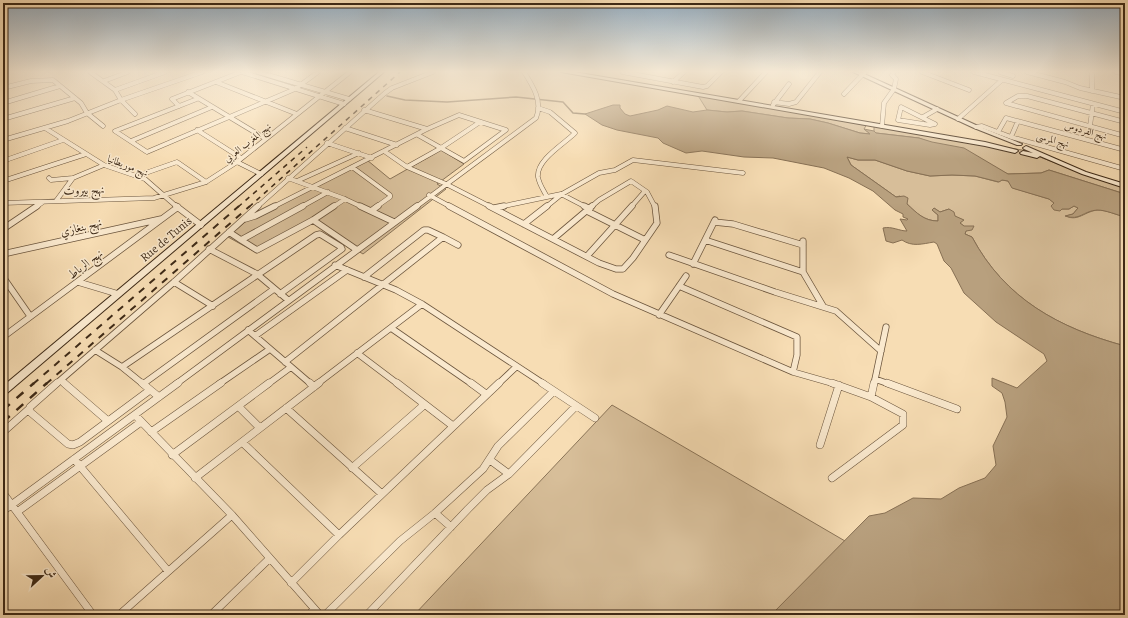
<svg xmlns="http://www.w3.org/2000/svg" width="1128" height="618" viewBox="0 0 1128 618" font-family="Alegreya,Amiri,serif">
<style>
.green{fill:#d7be99;stroke:#8a7458}
.water{fill:#b8a07e;stroke:#877054}
.lines{fill:none;stroke-linecap:round;stroke-linejoin:round}
.stream{stroke:#877054;stroke-width:1.5}
.street-far2-casing{stroke:#6c563e;stroke-width:5}
.street-far1-casing{stroke:#6c563e;stroke-width:7}
.street-casing{stroke:#6c563e;stroke-width:8}
.secondary-casing{stroke:#3d2916;stroke-width:2}
.street-far2{stroke:#fae9ce;stroke-width:4}
.street-far1{stroke:#fae9ce;stroke-width:5.5}
.street{stroke:#fae9ce;stroke-width:7}
.secondary{fill:#fae9ce;fill-rule:evenodd}
.rail-far2{stroke:#3d2916;stroke-width:1.5;stroke-dasharray:5 5;stroke-linecap:butt}
.rail-far1{stroke:#3d2916;stroke-width:2;stroke-dasharray:7 7;stroke-linecap:butt}
.rail{stroke:#3d2916;stroke-width:2.5;stroke-dasharray:9 9;stroke-linecap:butt}
.labels{text-anchor:middle;stroke-width:3;stroke-linejoin:round;paint-order:stroke}
.far-street-label{font-size:10px;fill:#3d2916;stroke:#fae9ce}
.street-label{font-size:12px;fill:#3d2916;stroke:#fae9ce}
</style>
<rect width="100%" height="100%" fill="#f7ddb4"/>
<filter id="stains"><feTurbulence type="fractalNoise" baseFrequency=".005" numOctaves="4"/><feColorMatrix values="0 0 0 0 .2 0 0 0 0 .09 0 0 0 0 .02 0 0 0 .5 -.17"/></filter>
<radialGradient id="worn" r=".72"><stop offset=".6" stop-color="#630" stop-opacity="0"/><stop offset="1" stop-color="#630" stop-opacity=".3"/></radialGradient>
<path class="green" d="M697,94L867,124L864,129L871,134L860,133L828,123L810,119L788,118L742,111L727,112L707,110Z
M874,126L1022,150L1071,169L1125,187V194L1049,170L1041,173L1008,174L919,138L876,133L874,131Z
M441,150L464,164L437,184L446,189L363,254L311,221L257,253L228,237L252,216L367,160L390,179Z
M847,157L858,160H875L907,171L930,176L952,175L975,176L998,182L1002,180L1008,181L1013,188L1049,199L1062,209H1069L1074,206L1078,208L1073,214L1066,216C1078,222 1085,211 1098,210C1106,210 1117,215 1125,217V346C1059,328 1005,299 972,237L965,234L966,231L964,226L960,223L963,220L954,216L949,209L940,212L934,208L932,210L938,215V221C921,221 911,208 900,196L896,197L851,165Z
M612,405L845,541L773,615H414Z"/>
<path class="water" d="M613,105H620V108L625,114L630,116L658,110L667,106L693,112L707,110L727,112L742,111L788,118L810,119L828,123L860,133L870,134L864,129L874,131L876,133L919,138L932,142L964,148L1008,174L1041,173L1049,170L1125,194V217C1117,215 1106,210 1097,210C1083,211 1080,221 1065,216L1073,214L1078,208L1074,206L1069,209H1062L1060,211L1054,210L1051,206L1054,203L1049,199L1012,188L1008,181L1002,180L999,182L975,176L952,175L930,176L907,171L875,160H858L847,157L851,165L896,197L904,196L908,198L907,204C917,213 924,221 938,221V215L932,210L934,208L940,212L949,209L954,212L955,216L964,220L960,223L964,226H974L972,230L966,231L965,234L972,237C1005,299 1059,328 1125,346V615H771L869,516L885,513L913,498L941,499L959,488L985,478L996,465L993,446L1007,417L1005,402L1002,393L992,386V378L1017,388L1047,361L1044,354L996,322L964,293L951,268L944,261L937,244L934,242C922,244 912,247 902,240L893,243L886,241L883,228C892,226 899,231 907,231L900,219L907,220L908,219L903,217V214L895,210L873,191L849,178L824,168L773,158L744,157L702,151L686,153L663,143L658,138L617,130L602,125L585,114Z"/>
<g class="lines">
<path class="stream" d="M387,96L405,100L447,102L516,97L563,102L573,113L585,114"/>
<defs>
<path id="street-far2" d="M90,72L115,90L121,100L135,114
M242,72L344,104
M258,72L349,99
M622,72L703,87L707,86L721,72
M922,72L969,90
M974,72L1125,112
M1000,72L1013,76
M1027,72L1065,82L1080,88L1125,98
M1092,72V91
M1116,72L1125,74
M104,81L128,72
M216,82L297,114
M673,82L684,72
M3,88L31,81L53,80L81,103L87,113L103,126
M115,90L165,72
M188,92L266,139
M844,94L865,72
M197,99L115,131L147,152L295,89L318,72
M739,101L766,72
M774,102L789,104L796,102L820,72
M3,103L60,86
M1006,103L1018,96H1027L1125,122
M1006,103L1125,136
M773,105L789,84
M179,106L172,99L241,72
M901,107L935,124L930,125L898,120Z
M538,108L550,112L575,133C564,144 536,160 538,177C539,184 544,191 547,197
M364,110L427,129
M923,117L937,109
M3,119L75,98
M958,119L1002,80
M882,126L884,103L894,89L896,79L892,75L894,72
M1090,126L1093,104
M976,127L982,126L1011,137L1125,169
M45,128L104,165L145,179L177,207
M345,128L397,145
M197,130L241,158
M998,132L1006,118L1125,150
M1011,137L1018,121
M3,140L68,121L121,100L202,72
M131,141L212,107
M327,143L372,158
M384,151L407,167L446,184L491,207
M3,161L63,140
M237,162L261,174
M352,167L390,195V197L376,207
M407,167L441,148L480,122
M137,176L177,162L206,182
M49,178L51,180L73,178
M288,178L345,199L362,207
M3,181L86,154
M297,181L359,153
M429,195L451,207
M56,201L73,178L104,165
M3,203L154,198L206,182L237,162L350,72
M36,207L43,202
M257,207L385,93L392,88L433,72
M273,207L427,129L459,115L506,130L464,161L418,135
M301,207L328,192
M333,207L345,199
M416,207L536,118C543,102 533,86 524,72
M499,207L561,194L586,207
M546,207L562,194L599,173L615,170L633,160L743,173
M591,207L599,200L631,181L647,192L655,207
M631,207L645,191"/>
<path id="street-far1" d="M176,206L201,225
M303,206L241,240L257,250L313,220L334,206
M360,206L394,222
M449,206L613,294L793,372L835,384
M489,206L599,263L616,269H623L633,258L657,223L655,206
M584,206L590,209
M494,208L504,206
M371,211L378,206
M587,211L645,240
M245,219L255,216L275,206
M313,220L357,250
M714,222L733,224L803,245
M524,224L547,206
M3,229L37,206
M229,232L241,240
M443,237L458,245
M553,239L592,206
M705,240L803,272
M803,241V272L823,306
M209,249L257,274L288,300
M3,254L161,219
M669,255L775,292L836,311L881,351
M587,256L632,206
M693,264L715,220
M335,265L396,290L422,304L544,384
M3,277L30,316
M78,282L118,294
M174,282L213,306
M679,286L797,337V355L793,372
M659,315L686,276
M391,328L472,384
M248,330L311,384
M255,336L347,270
M3,337L178,207
M95,350L122,367L143,384
M357,353L398,384
M285,362L443,237L428,230H424L364,277
M122,367L316,235L320,234L341,247L342,249L280,294
M875,379L889,384
M61,381L65,384
M56,384L174,282L258,206
M143,384L274,289
M176,384L417,206
M219,384L270,349
M268,384L291,367
M317,384L422,304
M498,384L516,367
M874,384L886,327"/>
<path id="street" d="M57,383L30,407L29,411L68,444L73,445L80,442L150,390
M64,383L108,421
M142,383L159,397
M310,383L314,387
M397,383L453,426
M471,383L486,394
M542,383L595,418
M832,383L871,397L903,414V425L832,478
M887,383L957,409
M871,397L874,383
M238,406L260,428
M286,408L382,494
M135,415L232,515L320,615
M3,432L29,409
M151,432L221,383
M242,442L339,535
M820,445L839,385
M172,455L269,383
M74,459L168,571
M490,460L509,474
M352,468L424,405
M195,478L319,383
M3,493L93,615
M3,511L178,383
M17,512L141,422
M435,513L451,527
M291,583L339,535L499,383
M119,615L232,515
M211,615L269,559
M309,615L314,609
M325,615L400,541L435,513L483,469L498,446L553,392
M367,615L468,509L487,490L509,474L576,406"/>
<path id="secondary" d="M379,72H384L6,394L3,395V386Z
M561,72H574L985,142L1017,150L1018,151L1015,153L985,146Z
M853,72H860L978,126L1022,144L1021,145H1017L974,128Z
M1026,146L1086,172L1125,184V188L1082,174L1040,156L1037,158L1021,154L1020,153L1023,151L1033,153L1024,149L1023,148Z"/>
</defs>
<use href="#street-far2" class="street-far2-casing"/>
<use href="#street-far1" class="street-far1-casing"/>
<use href="#street" class="street-casing"/>
<use href="#secondary" class="secondary-casing"/>
<use href="#street-far2" class="street-far2"/>
<use href="#street-far1" class="street-far1"/>
<use href="#street" class="street"/>
<use href="#secondary" class="secondary"/>
<path class="rail-far2" d="M238,207L307,147
M249,207L400,72"/>
<path class="rail-far1" d="M33,384L239,206
M46,384L250,206"/>
<path class="rail" d="M3,410L34,383
M3,422L47,383"/>
</g>
<linearGradient id="sky" x2="0" y2="1"><stop stop-color="#95acbe"/><stop offset="0.45" stop-color="#fbf0dd"/><stop offset="1" stop-color="#fbf0dd" stop-opacity="0"/></linearGradient>
<rect width="1128" height="159" fill="url(#sky)"/>
<g class="labels">
<g class="far-street-label">
<text transform="translate(1086 130) rotate(15)" y="4">نهج الفردوس</text>
<text transform="translate(1053 139) rotate(16)" y="4">نهج المرسى</text>
<text transform="translate(247 142) rotate(-38)" y="4">نهج المغرب العربي</text>
<text transform="translate(128 165) rotate(21)" y="4">نهج موريطانيا</text>
</g>
<g class="street-label">
<text transform="translate(84 190) rotate(-2)" y="4">نهج بيروت</text>
<text transform="translate(81 227) rotate(-14)" y="4">نهج بنغازي</text>
<text transform="translate(166 239) rotate(-40)" y="4">Rue de Tunis</text>
<text transform="translate(85 264) rotate(-37)" y="4">نهج الرباط</text>
</g>
</g>
<rect width="1128" height="618" fill="none" stroke="#f7ddb4" stroke-width="16"/>
<rect x="4" y="4" width="1120" height="610" fill="none" stroke="#3d2916" stroke-width="2"/>
<rect x="8" y="8" width="1112" height="602" fill="none" stroke="#3d2916"/>
<g transform="translate(42 576) rotate(68)" stroke="#fae9ce" stroke-width="3" paint-order="stroke">
<path d="M0-3L7 15L0 10L-7 15Z" fill="#3d2916"/>
<text y="-6" font-size="11" font-weight="bold" text-anchor="middle" fill="#3d2916">ش</text>
</g>
<rect width="100%" height="100%" filter="url(#stains)"/>
<rect width="100%" height="100%" fill="url(#worn)"/>
</svg>
